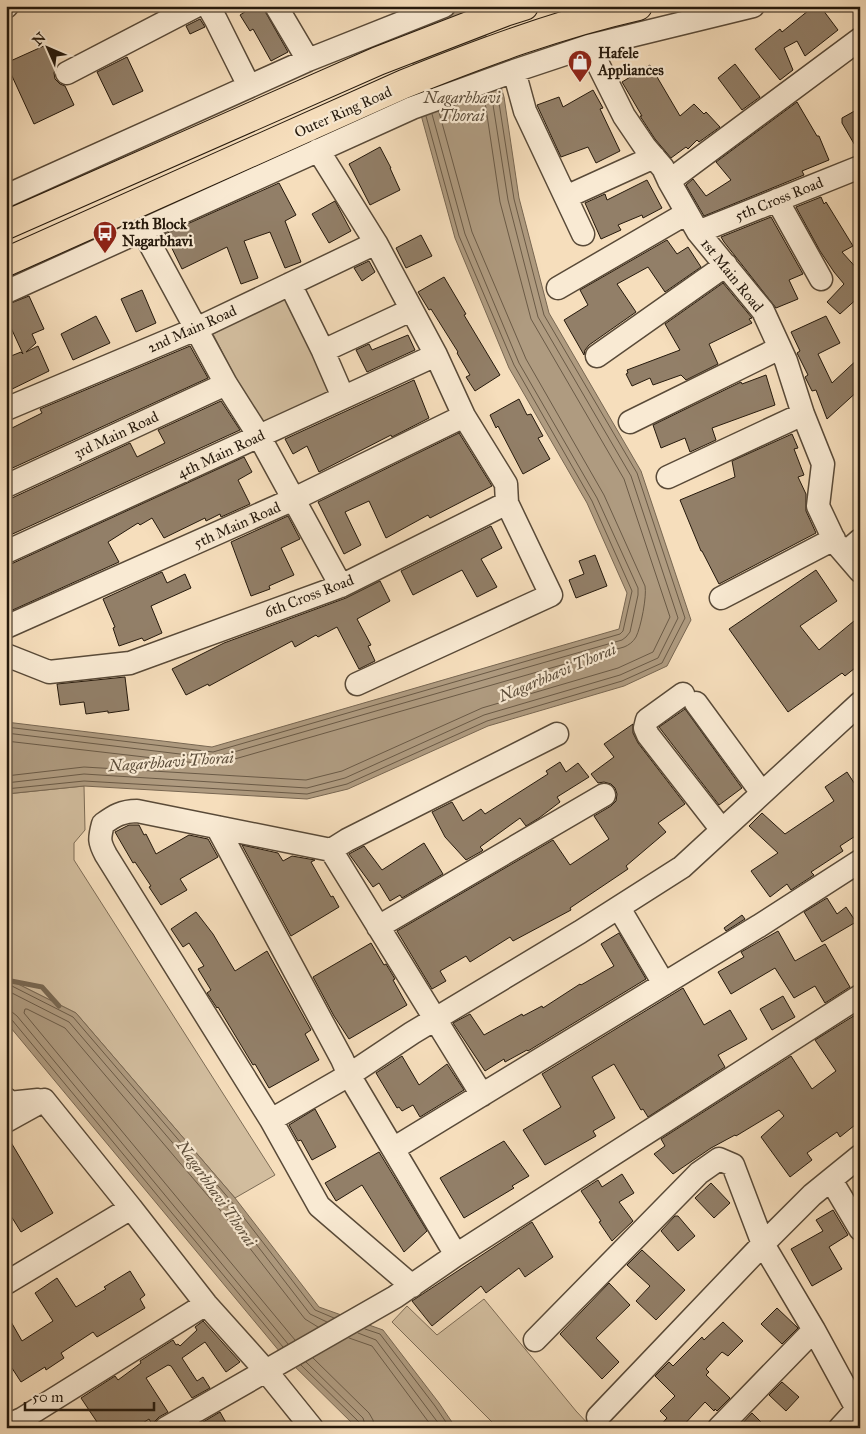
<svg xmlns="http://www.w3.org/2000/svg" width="866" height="1434" viewBox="0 0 866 1434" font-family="'IM FELL Great Primer',serif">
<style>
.green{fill:#d2bd9e;stroke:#7c6b55}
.water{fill:#af9b80;stroke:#786752}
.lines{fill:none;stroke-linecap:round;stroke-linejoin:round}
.shore{stroke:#6a5a46;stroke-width:1}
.stream{stroke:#786752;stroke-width:5}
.building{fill:#927f68;stroke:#25190c}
.minor-casing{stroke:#594a38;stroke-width:25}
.highway-casing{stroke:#25190c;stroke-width:30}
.minor{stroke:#f9ead3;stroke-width:22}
.highway{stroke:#f6debc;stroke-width:28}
.labels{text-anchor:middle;stroke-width:4.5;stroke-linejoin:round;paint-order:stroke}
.poi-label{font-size:15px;font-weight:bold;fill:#25190c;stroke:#f9ead3;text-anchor:start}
.street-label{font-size:15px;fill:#25190c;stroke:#f9ead3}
.water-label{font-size:16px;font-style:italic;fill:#5c4d3a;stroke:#f9ead3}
</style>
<rect width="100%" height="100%" fill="#f6debc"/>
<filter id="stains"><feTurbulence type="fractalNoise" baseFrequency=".004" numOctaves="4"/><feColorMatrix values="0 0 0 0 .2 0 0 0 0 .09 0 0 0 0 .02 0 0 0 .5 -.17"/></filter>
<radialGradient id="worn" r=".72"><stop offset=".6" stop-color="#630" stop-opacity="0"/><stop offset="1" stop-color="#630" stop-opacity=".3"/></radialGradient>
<path class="green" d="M299,289L347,382L261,427L213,334Z
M84,786L85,830L74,843V860L275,1175L235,1198L76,1013L6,978V794Z
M484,1299L576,1411L592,1428H498L392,1322L407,1306L437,1335Z"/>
<path class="water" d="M404,6H477L504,97L519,198L549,313L641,471L691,620L667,666L624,686L488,726L348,789L307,799L84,786L6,794V722L212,747L619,629L627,593L587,503L509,368L455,238L421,115Z
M6,978L76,1013L235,1198L319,1307L383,1330L439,1403L456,1428H357L280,1352L6,1022Z"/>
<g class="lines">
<path class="shore" d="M6,727L213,752L620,634L623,631L632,591L592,501L514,365L459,236L426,116
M6,733L213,758L622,640L626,637L630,632L638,595V588L597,498L519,363L465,234L432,114
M6,741L214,765L624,647C629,645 633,642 636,637C641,627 647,596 645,586L604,495L526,359L472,232L439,112
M6,776L84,767L306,780L342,771L482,708L618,668L653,652L670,617L624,479L531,319L500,202L484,95
M6,783L84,774L307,788L345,778L484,715L620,675L658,658L678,618L631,476L538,317L508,200L491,92
M6,789L84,781L307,794L347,784L487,721L622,681L662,663L685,618L637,473L544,315L514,199L497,90
M6,983L73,1017L231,1201L315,1310L334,1318
M6,990L69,1022L226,1205L310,1314L327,1322
M6,1012H12L17,1016L288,1344
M6,1018L12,1020L283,1347
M365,1329L380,1334L435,1406L450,1428
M358,1333L376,1340L442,1428
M349,1338L372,1346L433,1428
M295,1340L24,1013L25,1009H27L65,1028L220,1210L305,1319L318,1327
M313,1358L369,1413L373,1420L374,1428
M306,1362L363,1418L366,1428
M301,1365L359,1422L360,1428"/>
<path class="stream" d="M6,980L42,987L59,1006"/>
</g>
<path class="building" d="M254,6H262L288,52L271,61L253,29L250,31L240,15Z
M814,6H820L838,30L805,56L797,41L784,48L793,70L780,80L755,49L780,29L782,32Z
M200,19L205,27L190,34L186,26Z
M46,45L56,66L54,73L55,79L60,84L65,86L74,105L34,124L6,63Z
M127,57L143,91L113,105L97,72Z
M735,64L760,97L742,110L718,78Z
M650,65L680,116L694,104L704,114L706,112L720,127L699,142L697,140L688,149L686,147L671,158L655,139L640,116H642L622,82Z
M593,90L603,108L600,109L620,151L596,163L588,147L561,157L537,105L559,97L563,107Z
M797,102L817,136H819L829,160L802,171L804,175L704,216L686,185L693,179L706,196L731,180L716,162Z
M860,108V154L842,123V118Z
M380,147L391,168H390L400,190L370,205L349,164Z
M647,180L662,208L643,218L642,215L618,225L621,230L601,239L585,203L605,194L607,200Z
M279,183L296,215L285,221L301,262L285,268L270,232L244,241L258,278L241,284L227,247L182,269L165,234Z
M821,197L824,204L826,202L853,246L842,252L860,272V296L840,314L827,302L844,284L834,272L820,251L796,207Z
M335,201L351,231L329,243L312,214Z
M771,217L803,274L789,280L798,299L776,308L724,242L721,237Z
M421,235L432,256L406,268L396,248Z
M667,240L677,254L688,247L701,267L665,292L648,267L617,284L636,312L589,345L585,350L584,355L564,320L588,305L580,290Z
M369,261L375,272L362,281L354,268Z
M444,277L466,314L464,315L500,375L475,391L466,377L470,375L457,353L458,352L431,309L429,310L418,292Z
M723,283L752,318L749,319L752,323L709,344L718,364L686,380L681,375L653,385L650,378L632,386L626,374L628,373L627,370L680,350L665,324Z
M142,290L156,323L136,332L121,299Z
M29,296L44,329L32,334L36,343L26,352L38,346L49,371L6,392V358L21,352L23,354L6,317V305Z
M96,316L110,343L73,360L61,334Z
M826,316L840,343L818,354L832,383L860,357V389L827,419L816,390L812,391L805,377L808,375L797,353L800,351L791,332Z
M408,335L415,350L367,372L356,350L369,344L372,350Z
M190,346L208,378L6,471V431L42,413L40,409Z
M766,375L775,405L712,428L716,440L690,452L685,438L661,448L653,425L741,382L742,384Z
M414,380L429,418L392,437L391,435L319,472L307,446L293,454L285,439Z
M519,399L527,415L531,414L543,436L538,438L550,459L523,474L498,426L496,428L490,415Z
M221,401L240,430L6,537V499L12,498L130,443L137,457L165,443L158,430Z
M459,433L492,486L430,518L428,515L386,538L369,501L345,512L361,545L344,554L318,502Z
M792,434L798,448L794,449L804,475L798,477L806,494V511L816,533L719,584L702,551H701L680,500L735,477L732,461Z
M244,457L252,472L238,480L250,504L221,517L220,514L206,521L205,518L164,538L152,518L140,525L138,523L108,542L119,562L6,613V565L11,564Z
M288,516L300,539L281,548L294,575L269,586L270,589L251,596L231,542Z
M491,526L502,548L481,559L497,587L477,597L462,570L413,595L401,571Z
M595,555L607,586L576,598L569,580L584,574L579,561Z
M816,570L837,601L800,626L819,650L860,616V664L845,676L842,673L788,712L729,629Z
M162,572L167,583L185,574L191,588L151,606L162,633L144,641L142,638L119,646L113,628L115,627L103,599Z
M380,581L390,601L357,619L371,645L368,646L375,661L359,669L337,627L318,637L316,635L295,647L292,641L209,686L208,684L186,695L172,669L224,643L346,598Z
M125,677L129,710L108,713V711L86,714L84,702L60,705L57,684Z
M685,709L742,788L719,805L659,727Z
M633,724V733L638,743L685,804L658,823L666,832L626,866L628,869L570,908L571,910L513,941L510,937L470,962L466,956L440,971L446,981L432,989L397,931L553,840L570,865L609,839L594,816L611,806L616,801L617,794L615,788L611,784L604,782L598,783L591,774L614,757L604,744Z
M560,762L566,772L578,763L589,777L557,797L560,802L539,818L526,826L520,818L480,847L483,850L482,851L466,860L445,837L432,812L452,802L463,821L481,809L485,814L548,774L546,771Z
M847,772L860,792V833L840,846L843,851L811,872L814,875L791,890L787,884L770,897L751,871L778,853L749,826L762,813L785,834L834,801L825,787Z
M129,825H139L144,835L146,834L156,854L189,835L208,839L218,857L180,879L187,890L161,905L149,887L151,886L135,862L133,863L115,832Z
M424,843L443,874L402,898L400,895L390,901L379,883L373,887L349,854L364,846L382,870Z
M242,845L278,853L283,861L292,856L315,860L311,862L331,897L333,896L339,907L291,936Z
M827,898L837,914L846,907L856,922L822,942L804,912Z
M196,912L213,934L235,971L267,951L311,1030L305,1034L319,1060L269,1088L255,1064L253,1065L218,1007L217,1008L207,993L211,990L198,969L204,966L189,943L183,947L171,929Z
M742,915L745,919L726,931L724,928Z
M778,931L795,961L825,944L850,987L825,1003L815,986L794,998L775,968L731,994L718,972L744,957L741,952Z
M619,933L646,979L528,1051L527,1050L505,1062L504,1059L485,1071L453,1023L470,1014L484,1035L522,1014L523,1016L542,1006L543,1008L580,984L581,985L614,966L601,944Z
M371,943L384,965L386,964L395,979L393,980L407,1005L349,1039L334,1016L313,977Z
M683,988L704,1025L730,1010L747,1039L718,1055L725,1067L648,1117L643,1109L641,1110L614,1064L592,1077L615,1118L593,1131L596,1136L545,1165L523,1130L561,1107L542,1074Z
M783,996L795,1017L772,1030L760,1009Z
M860,1012V1121L840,1137L837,1132L807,1153L812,1160L790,1177L761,1137L784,1116L779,1110L736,1136L735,1135L711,1148L673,1174L654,1154L665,1146L661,1139L791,1056L812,1089L836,1071L815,1040Z
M402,1056L419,1085L447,1064L464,1090L420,1117L413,1105L402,1111L399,1107L397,1108L376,1073Z
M315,1109L336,1147L312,1160L301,1140L298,1141L289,1125Z
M6,1134L53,1213L21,1232L6,1208Z
M504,1141L529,1176L512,1186L514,1188L464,1218L440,1178Z
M379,1152L427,1231L404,1252L362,1185L336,1201L325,1183Z
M622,1174L634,1193L619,1202L633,1221L612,1241L599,1222L601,1221L581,1191L598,1180L602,1187Z
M711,1183L730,1203L714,1218L695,1198Z
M833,1210L848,1235L829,1247L842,1269L812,1286L791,1249L823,1231L816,1220Z
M675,1216H678L695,1236L678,1251L661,1231Z
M532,1222L553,1257L525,1277L519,1268L486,1293L481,1286L432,1326L412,1301Z
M642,1250L685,1290L656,1320L636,1301L650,1286L627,1265Z
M130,1271L145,1295L140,1299L145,1308L97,1337L93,1332L61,1353L64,1358L46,1370L45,1367L21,1382L6,1359V1313L22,1341L53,1321L35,1293L57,1278L76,1307L106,1289L104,1287Z
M609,1283L630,1305L596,1338L619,1362L602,1379L560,1334Z
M777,1308L798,1328L782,1344L761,1324Z
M203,1321L240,1362L226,1372L205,1342L182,1358L197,1381L203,1377L210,1388L192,1398L171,1366L168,1365L146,1378L168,1412L159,1417L155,1421L153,1426L149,1419L135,1428H101L81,1398L115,1376L118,1380L141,1363L140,1361L173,1340L176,1345L178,1344L180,1346L197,1330L195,1327Z
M723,1322L743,1341L728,1356L722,1352L706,1369L709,1372L706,1375L730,1398L717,1411L715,1409L714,1411L705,1402L681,1428H658L667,1418L660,1411L675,1396L655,1376L669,1362L673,1366L702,1337L704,1340Z
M782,1382L799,1397L786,1411L769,1395Z
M220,1412L229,1428H193Z
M752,1413L767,1428H738Z"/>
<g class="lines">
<defs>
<path id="minor" d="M208,6L216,20L249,86
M276,6L308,60
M6,7L7,6
M589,46L624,116L645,147L663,168L669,181L698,232L763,311L786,361L803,414L823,464L818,506L835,542L860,571
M514,71L525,111L583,234
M67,73L196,6
M669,181L860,39
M6,196L308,60L444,6
M566,197L654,157
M777,200L821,279
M143,231L226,384L259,436L341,586
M698,232L860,167
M290,284L323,351L343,397
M558,288L687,213
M6,292L412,108L514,71L589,46L753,6
M323,351L411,310
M597,356L726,265
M6,409L196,329L376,243
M630,422L780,348
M668,477L803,414
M6,486L226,384
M6,552L436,355
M845,553L860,540
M721,598L834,539
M6,627L294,499L464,416
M6,655L49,672L130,663L341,586L507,503L506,484L464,416L436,355L376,243L318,150
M357,684L551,595L507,503
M683,694L647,720L645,728L648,735L722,830
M696,703L762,793
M217,827L342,1059L349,1075L456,1255
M331,850L482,1095
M619,908L664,984
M378,927L604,795
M6,1099L9,1103L38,1100
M44,1100L131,1208
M271,1120L349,1075L412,1033L580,932L682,867L860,703
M6,1121L44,1100
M393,1149L759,926L860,861
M831,1180L860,1229
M6,1283L131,1208L206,1304L266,1371L312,1428
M412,1286L319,1206L271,1120L106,855C99,842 99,839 103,824C114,816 122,811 137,811L331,850L347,840L557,734
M814,1330L857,1409
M535,1340L699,1173L719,1159L733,1165L763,1244L814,1330L719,1428
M598,1417L763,1244L812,1195L860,1156
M6,1426L22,1419L206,1304
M166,1428L395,1297L456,1255L860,996
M840,1428L860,1406"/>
<path id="highway" d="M6,225L378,61L505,12L524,6
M6,262L404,84C481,53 558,24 638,6"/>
</defs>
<use href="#minor" class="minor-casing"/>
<use href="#highway" class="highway-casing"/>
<use href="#minor" class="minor"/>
<use href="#highway" class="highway"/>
</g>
<defs>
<symbol id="shop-pin" viewBox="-11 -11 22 30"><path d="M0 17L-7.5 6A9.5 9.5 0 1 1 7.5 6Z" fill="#8f2418" stroke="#f9ead3"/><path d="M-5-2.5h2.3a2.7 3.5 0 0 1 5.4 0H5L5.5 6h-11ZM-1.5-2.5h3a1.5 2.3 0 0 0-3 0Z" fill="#fff"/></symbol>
<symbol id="bus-pin" viewBox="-11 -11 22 30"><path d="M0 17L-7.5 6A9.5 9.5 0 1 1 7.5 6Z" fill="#8f2418" stroke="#f9ead3"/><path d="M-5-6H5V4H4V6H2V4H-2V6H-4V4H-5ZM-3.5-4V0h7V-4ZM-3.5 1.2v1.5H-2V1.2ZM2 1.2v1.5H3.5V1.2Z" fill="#fff"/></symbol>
</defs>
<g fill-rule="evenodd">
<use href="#shop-pin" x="566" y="48" width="28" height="38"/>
<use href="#bus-pin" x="91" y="219" width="28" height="38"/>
</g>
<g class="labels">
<g class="poi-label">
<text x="598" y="58">Hafele<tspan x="598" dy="17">Appliances</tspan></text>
<text x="122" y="229">12th Block<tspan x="122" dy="17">Nagarbhavi</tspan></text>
</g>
<g class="street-label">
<text transform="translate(343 112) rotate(-24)" y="5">Outer Ring Road</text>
<text transform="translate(779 199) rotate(-22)" y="5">5th Cross Road</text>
<text transform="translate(732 275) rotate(51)" y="5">1st Main Road</text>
<text transform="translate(192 329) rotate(-24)" y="5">2nd Main Road</text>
<text transform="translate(116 435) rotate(-25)" y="5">3rd Main Road</text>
<text transform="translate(221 454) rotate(-25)" y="5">4th Main Road</text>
<text transform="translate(237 525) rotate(-24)" y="5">5th Main Road</text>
<text transform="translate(309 596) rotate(-21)" y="5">6th Cross Road</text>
</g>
<g class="water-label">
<text x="462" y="103">Nagarbhavi<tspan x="462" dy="18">Thorai</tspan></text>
<text transform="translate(557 672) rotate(-23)" y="6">Nagarbhavi Thorai</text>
<text transform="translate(171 761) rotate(-4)" y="6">Nagarbhavi Thorai</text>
<text transform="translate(217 1193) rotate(55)" y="6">Nagarbhavi Thorai</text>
</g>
</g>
<rect width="866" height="1434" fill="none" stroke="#f6debc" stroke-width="25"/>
<rect x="8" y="8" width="851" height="1419" fill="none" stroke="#25190c" stroke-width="2.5"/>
<rect x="12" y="12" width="841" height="1409" fill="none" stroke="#25190c"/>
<g transform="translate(48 48) rotate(315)" stroke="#f9ead3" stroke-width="4" paint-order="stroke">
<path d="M0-4L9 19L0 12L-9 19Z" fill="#25190c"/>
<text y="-8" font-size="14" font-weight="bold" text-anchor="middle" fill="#25190c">N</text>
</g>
<path d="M25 1402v8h129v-8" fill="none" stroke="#25190c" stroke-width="2.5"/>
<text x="32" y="1402" font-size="15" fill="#25190c" stroke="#f9ead3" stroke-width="4" paint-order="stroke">50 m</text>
<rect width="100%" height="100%" filter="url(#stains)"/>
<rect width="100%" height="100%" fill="url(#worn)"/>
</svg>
